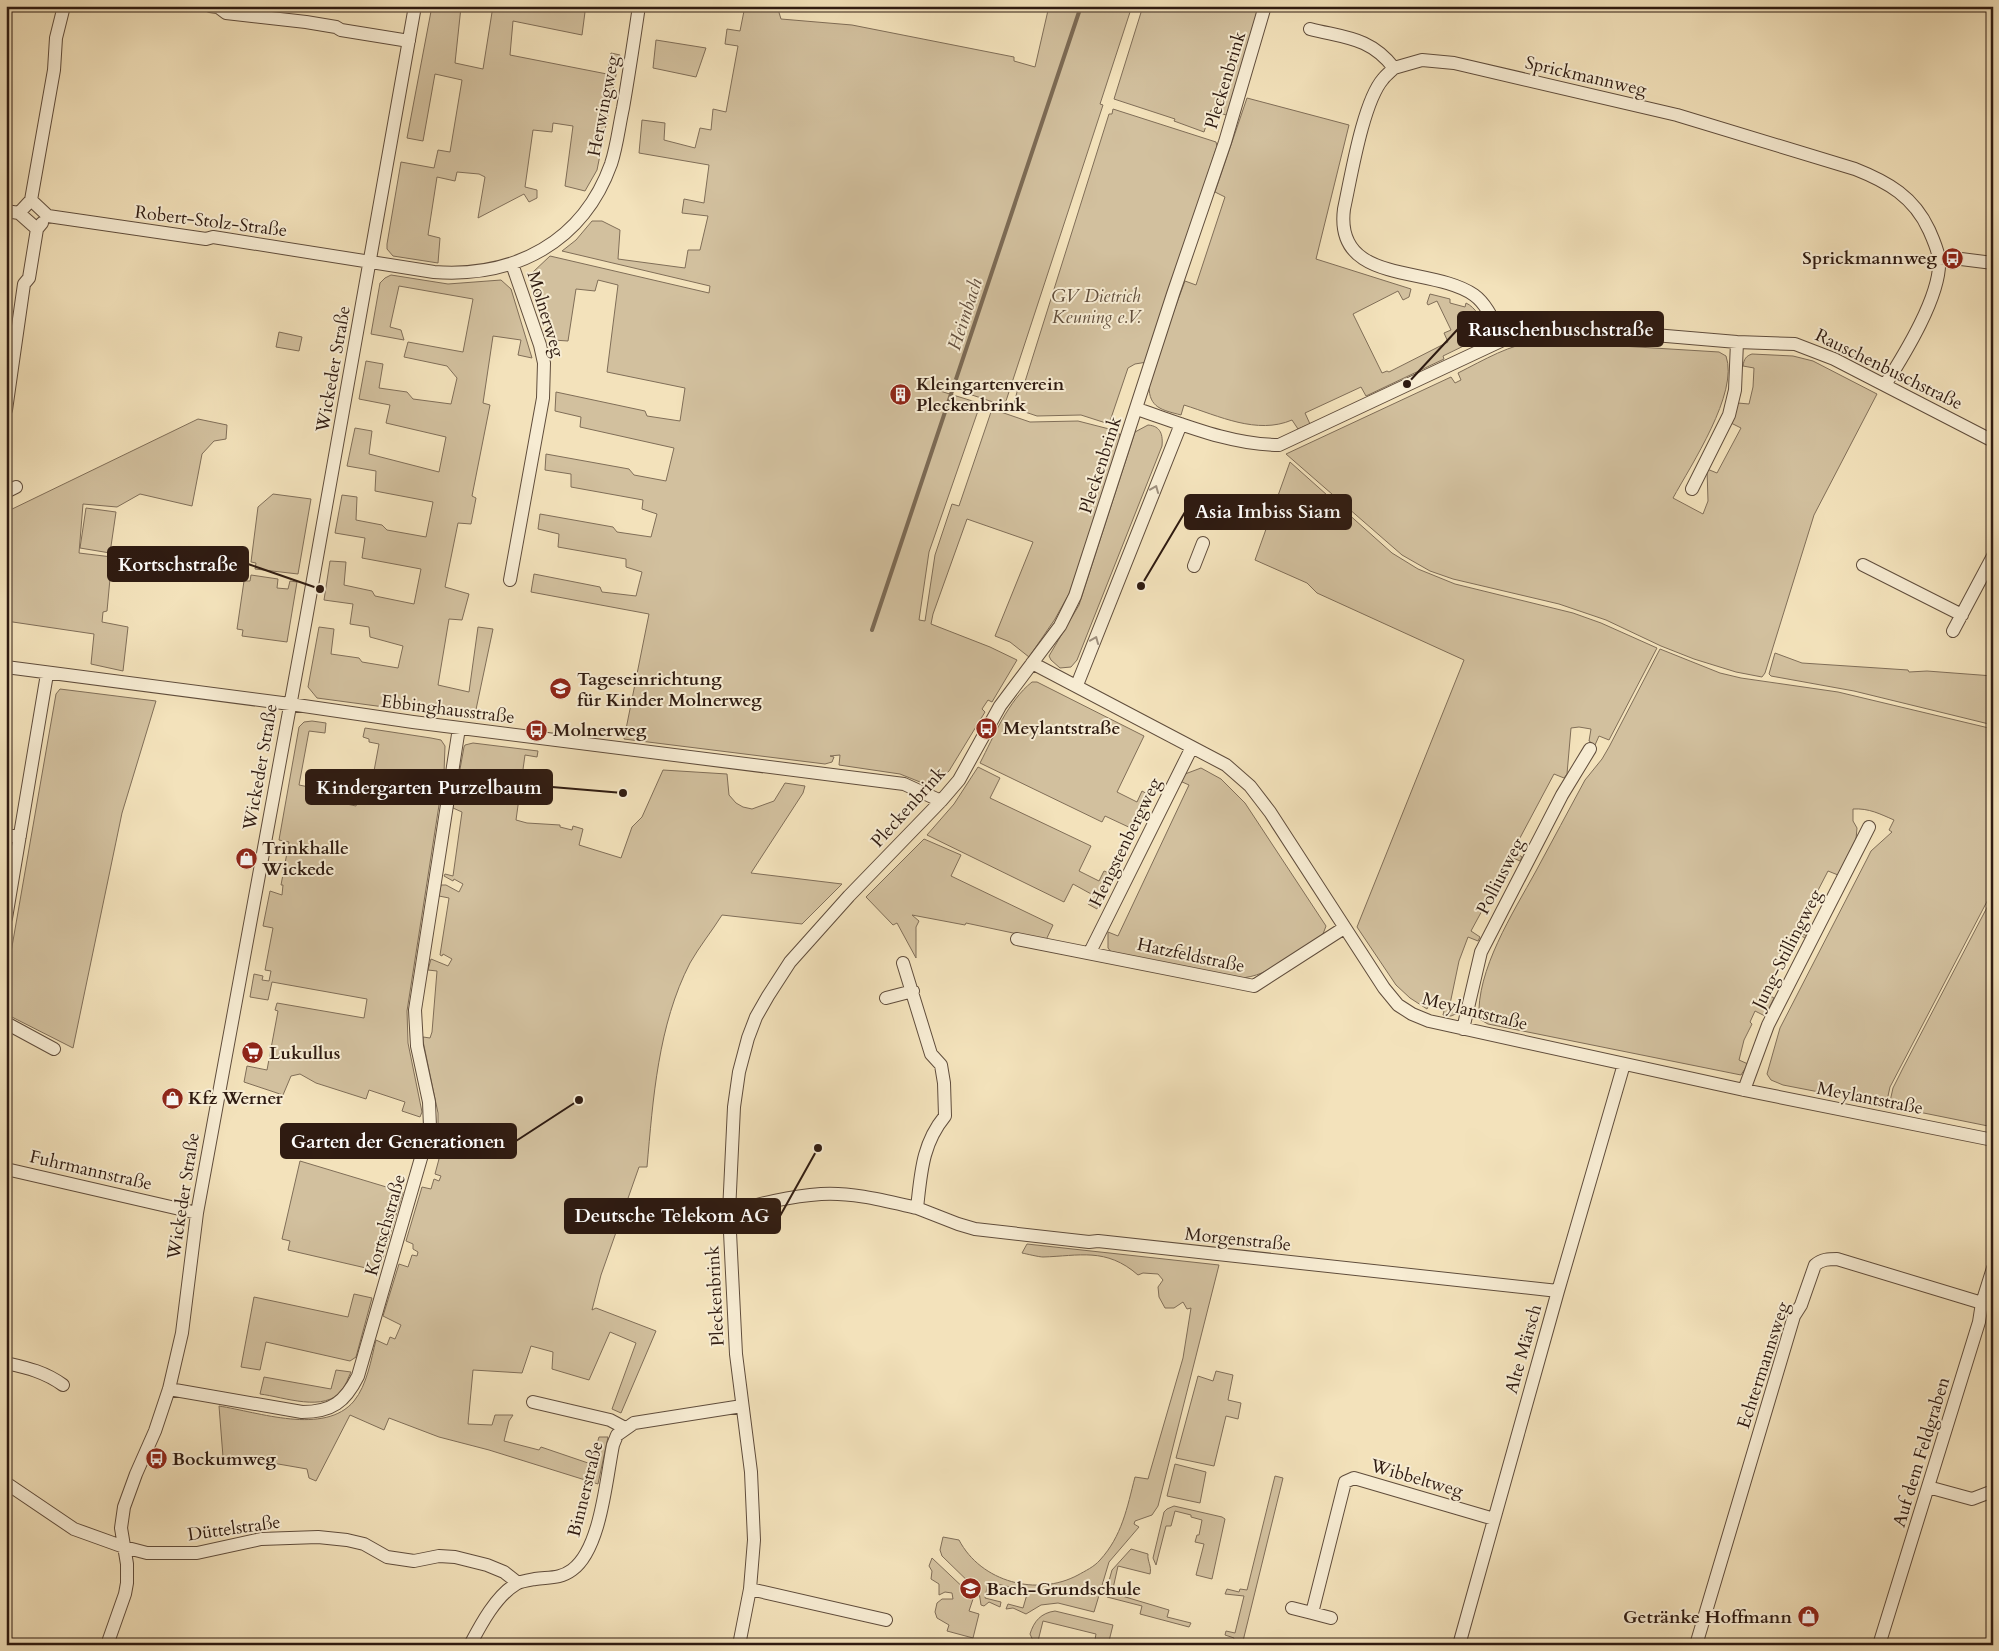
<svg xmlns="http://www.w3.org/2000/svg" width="1999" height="1651" viewBox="0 0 1999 1651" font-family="Cardo,serif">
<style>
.green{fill:#d2c09e;stroke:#806e58}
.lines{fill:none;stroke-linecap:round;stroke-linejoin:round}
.stream{stroke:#7c6a54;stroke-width:4}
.street-casing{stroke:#604d3c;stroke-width:14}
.street{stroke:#f7ecd3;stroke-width:12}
.oneway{stroke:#9d8e7c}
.labels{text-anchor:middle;stroke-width:4;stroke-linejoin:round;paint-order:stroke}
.street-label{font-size:18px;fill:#2f1b11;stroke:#f7ecd3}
.poi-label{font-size:18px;font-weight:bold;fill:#2f1b11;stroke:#f7ecd3;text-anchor:start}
.park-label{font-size:18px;font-style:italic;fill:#604d3b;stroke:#f7ecd3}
.water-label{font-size:19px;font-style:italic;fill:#634f3e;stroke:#f7ecd3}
.leader{fill:none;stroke:#2f1b11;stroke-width:2}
.callout-dot{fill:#2f1b11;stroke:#f7ecd3;stroke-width:2}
.callout{fill:#2f1b11;stroke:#2f1b11;stroke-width:2}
.callout-label{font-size:19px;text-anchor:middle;font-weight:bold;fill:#fff}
</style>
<rect width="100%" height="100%" fill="#f3e2bb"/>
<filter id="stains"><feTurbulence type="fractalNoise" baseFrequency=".004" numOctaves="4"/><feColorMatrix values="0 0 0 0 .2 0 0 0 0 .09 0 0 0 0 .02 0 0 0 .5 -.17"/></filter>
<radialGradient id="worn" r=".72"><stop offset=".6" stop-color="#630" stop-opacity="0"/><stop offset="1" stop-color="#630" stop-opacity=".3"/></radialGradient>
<path class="green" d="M432,6L461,7L455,63L483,69L493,6H567L585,12L582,35L513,21L510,55L607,74L611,53L620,55L597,170L585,191L565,186L573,126L553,123L552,132L533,130L525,187L537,190V198L529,202L524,194L478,218L485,177L479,174L457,172L455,181L437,177L428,235L440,238L438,263L393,256L387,249V244L401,162L434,168L438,150L450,152L462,80L435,74L423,141L407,138Z
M745,6H777L781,19L852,25L1014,57V61L1035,67L1049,6H1132L1100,104L1103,105L1005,404L1002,405L942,385L940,391L979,403L980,405L929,552L919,620L925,621L935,555L952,504L959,506L992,409L1030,422L1078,421L1117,431L1120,435L1119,443L1070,592L1055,619L1029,657L1010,642L995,636L1033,542L967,519L933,614L931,624L990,647L1017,660L992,702L988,700L982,709L985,712L949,771L941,779L925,784L900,774L839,765L840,755L830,756L834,757L832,762L825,764L624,739L649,614L531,592L534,574L600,587L602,592L636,596L642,572L626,567V559L558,547L559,534L538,529L540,514L613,527L617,532L651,537L657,514L642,509L643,500L571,487V474L545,470L546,454L629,469L634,475L666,481L674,448L580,427L581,417L555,411L556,392L645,411L647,416L680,421L685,388L607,372L618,285L598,280L595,291L576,289L568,341L553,340L532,280L533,272L550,256L709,293L710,286L562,251L576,240L592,221H602L620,230L618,259L685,268L688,250H700L708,216L682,213L684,199L704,203L709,165L639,153L642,120L665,123L664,140L695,148L700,128L711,130L713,109L726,112L738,46L725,44L727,29L740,31Z
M1143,6H1261L1229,116L1211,110L1204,132L1174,121L1175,119L1114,99Z
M656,40L706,48L696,77L653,68Z
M1247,98L1349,125L1316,259L1411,289L1409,297L1403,300L1398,291L1353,314L1382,373L1387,371L1389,372L1448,342L1444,333L1451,330L1437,301L1428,305L1427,303L1430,294L1450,299V303L1465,307L1466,303C1475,307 1482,319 1485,328L1482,336L1478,339L1443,356L1444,359L1366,396L1361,387L1305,413L1310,424L1298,429L1292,420C1257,435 1219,416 1184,405L1181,415C1162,410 1149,408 1149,386L1169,324L1185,281L1196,285L1225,197L1215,192Z
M1113,109L1216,142L1217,146L1147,362L1135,364L1128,368L1109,424L1081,415L1037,416L1013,408L1018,388H1023L1109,114H1112Z
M391,275L448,284L501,280L511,289L532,358L518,355L521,340L493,336L483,403L490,405L472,496L476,498L471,524L458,523L445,587L469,594L462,620L449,619L438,685L469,692L478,627L493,629L474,719L317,698L308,687L319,627L334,629L331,654L359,658L362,662L398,668L403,646L370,637L369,627L350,624L353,604L324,600L330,561L346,562L344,585L372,591L375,596L414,604L421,569L362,558L365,538L335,533L342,495L357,497L356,520L382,525L387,530L426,537L433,502L375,491L376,471L347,466L355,428L372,431L369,454L439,472L446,437L386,423L390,405L359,399L366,361L383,364L379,388L407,392L413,399L451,404L457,378L447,366L404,357L408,342L463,352L473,299L399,286L390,327L401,330L404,340L371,334L380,283L385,278Z
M279,332L302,337L299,351L276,347Z
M1539,341L1719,352L1726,356C1739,393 1691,465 1673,498L1703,514L1708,501L1707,469L1717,473L1741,428L1731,423L1738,403L1749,404L1753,387L1754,368L1743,366C1744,359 1746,356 1752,354L1793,356L1813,361L1877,394L1814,515L1765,673L1762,677L1736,672L1694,659L1661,646L1606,620L1559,604L1453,579L1430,571L1402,555L1286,454L1451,377L1455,383L1461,380L1458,373C1484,360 1510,344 1539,341Z
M198,419L227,425L226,439L214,441L202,454L192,506L140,494L117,507L83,504L79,553L112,557L107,611L103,612L102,622L128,627L123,671L91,664L94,634L6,621V512Z
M1148,425C1161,426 1163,435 1162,446L1077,660L1071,667L1060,668L1051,660L1049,656L1079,605L1135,432Z
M1290,462L1392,553L1418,569L1455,584L1573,613L1601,623L1657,648L1609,740L1599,736L1595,745L1589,741L1591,729L1579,727L1571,728L1567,774L1564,778L1554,774L1513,851L1522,857L1520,861L1511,857L1471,931L1480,937L1478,941L1468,937L1459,961L1450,1004L1460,1006L1458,1013L1451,1016L1443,1015L1444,1011L1429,1005L1427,1009L1410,998L1396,985L1357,927L1464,660L1317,593L1307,583L1255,560Z
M273,494L311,499L298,574L255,569L256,563L251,562L258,507Z
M86,508L116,512L110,553L80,548Z
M251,575L278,579L277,588L288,589L290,581L297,582L287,642L242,636L243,630L237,629L244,581H250Z
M1660,649L1720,673L1741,678L1838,692L1993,729V890L1890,1087L1886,1105L1783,1085L1771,1080L1767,1074L1780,1028L1867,859L1871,851L1892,832L1889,830L1894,820C1880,814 1869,808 1853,809V821L1857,828L1856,839L1838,875L1828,871L1797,931L1807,936L1805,938L1796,933L1765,993L1774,998L1765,1016L1755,1011L1750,1022L1752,1024L1744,1040L1739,1060L1748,1064L1741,1075L1488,1024L1479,1019C1476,970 1513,913 1536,871C1552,841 1569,810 1585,780L1602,759L1609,747Z
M1775,653L1802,663L1908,670L1909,672L1927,671L1993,676V725L1854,691L1771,676L1769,674Z
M1032,682H1037L1144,736L1117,792L1137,802L1142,791L1151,796L1135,830L1105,816L1102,822L980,763C994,736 1008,701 1032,682Z
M60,689L156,701L122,813L73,1048L6,1014V981L56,694Z
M312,721L326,723L325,733L309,731L299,785L309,787L307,797L321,800L323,790L344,794L342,803L356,806L359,796L369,798L379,744L369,742V739L363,737L365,728L431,738L441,740L445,746L444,773L407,1011L408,1043L422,1112L420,1117L402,1111L405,1102L369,1090L366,1099L316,1083L300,1074L291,1076L283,1095L244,1082L247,1066L267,1070L278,1011L275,1010L277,1003L364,1018L367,999L272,982L268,1000L250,997L254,974L263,976L262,980L269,981L271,971L265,970L273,928L263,926L270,891L282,895L283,885H281L289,842L279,840L299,727L304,722Z
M473,743L538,751L537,757L525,755L516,820L527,823L560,825V827L572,830L573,826L583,829L579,845L621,858L632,827L642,817L663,770L727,774L729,795L736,803L743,807L752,809L774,801L785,783L805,786L803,793L751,873L842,884L802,924L722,915C712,931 699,947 690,963C658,1025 653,1099 647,1167H639L601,1275L592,1310L596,1308L656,1331L621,1413L612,1409L636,1343L610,1332L589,1380L552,1369L553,1352L531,1346L522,1373L473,1370L468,1424L492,1425L495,1415H513L509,1421L504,1441L539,1450L541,1447L591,1464L599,1437H608L598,1484L489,1450L439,1437L389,1418L384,1430L350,1415L316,1481L309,1478L307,1469L232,1456L223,1457L219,1406C258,1412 325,1436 354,1401C367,1385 371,1360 376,1340L387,1345L390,1337L395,1339L401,1325L383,1316L399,1264L408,1267L412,1255L417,1256L418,1252L413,1249V1244L406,1241L422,1187L431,1189L434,1179L439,1181L441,1176L435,1174L439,1159L431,1155L438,1128V1113L423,1041V1037L430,1038L432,1032L437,971L428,970L431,959L448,966L452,959L443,954L442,956L440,955L449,898L439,896L441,885H446L459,892L463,884L454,879L453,881L444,876L445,874L453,876L462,812L453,808L464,747L465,745Z
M978,767L1000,778L990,798L1091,846L1079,871L1099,881L1104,871L1114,875L1097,909L1088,904L1093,895L1073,884L1064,902L927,835L954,804Z
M1201,768L1221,779L1245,803L1326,926L1323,934C1299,950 1269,977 1240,978L1112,953L1108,948V932L1118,936L1189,785L1180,781L1185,774Z
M924,839L961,855L951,876L1053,925L1046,940L966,923L965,925L912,915L919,921L916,927V958L897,923L893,925L866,897Z
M1993,896V1127L1889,1106L1893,1088L1903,1068Z
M300,1161L403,1192L379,1271L288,1250L290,1241L282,1239Z
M1027,1244L1219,1265L1158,1506L1152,1515L1135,1521L1134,1524L1139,1527L1109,1562L1094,1612L1058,1603L1041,1605L1026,1614L1013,1608L1006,1609L1008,1604L1023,1608L1028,1591L988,1582L985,1598L1001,1602L1000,1607L989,1602L984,1606L981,1605L979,1592L942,1556L940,1550L943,1537L959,1540C981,1582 1037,1597 1078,1575C1085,1571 1094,1567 1100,1560C1122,1536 1127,1508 1135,1477L1148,1479L1183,1358L1191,1308L1187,1309L1183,1302L1174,1308H1165L1159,1297L1158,1287L1163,1280L1158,1274L1143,1273L1138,1275C1106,1247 1079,1256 1043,1257C1039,1257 1027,1254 1022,1253Z
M354,1294L372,1298L356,1357L350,1361L266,1342L260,1370L241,1367L254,1297L348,1317Z
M336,1370L351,1372C348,1378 346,1385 342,1390C325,1413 284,1397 260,1394L264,1377L331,1389Z
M1216,1371L1233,1375L1228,1400L1241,1403L1238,1419L1226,1416L1214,1466L1176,1458L1198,1376L1213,1381Z
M1175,1464L1206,1472L1200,1503L1167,1496Z
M1275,1476L1283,1478L1242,1645H1232L1234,1638L1225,1635L1226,1631L1235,1633L1244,1596L1225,1594L1227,1589L1239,1592L1240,1589L1247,1590Z
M1174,1506L1222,1517L1225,1519L1212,1579L1196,1575L1204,1544L1195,1542L1197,1535H1199L1202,1520L1191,1517V1515L1175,1511L1171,1526H1166L1156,1565L1153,1558L1164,1512L1167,1509Z
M1131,1549L1148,1554C1147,1561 1152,1566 1150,1574L1118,1566L1112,1593L1169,1610L1167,1617L1191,1623L1189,1627L1140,1614L1142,1606L1107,1597L1105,1595L1112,1570Z
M932,1558L969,1593L973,1599L969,1611L979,1614L973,1638L947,1631L949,1625L937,1618L935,1612L937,1603L942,1599H953L952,1593L945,1592L939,1595V1584L931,1579L932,1571L929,1566Z
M1055,1611L1113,1625L1108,1645H1094L1096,1634L1043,1621L1037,1645H1035L1030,1634C1034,1621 1041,1613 1055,1611Z"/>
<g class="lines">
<path class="stream" d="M872,630L1081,6"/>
<defs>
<path id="street" d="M210,6L218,7L226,13L306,22L336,27L341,30L409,41
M1310,29C1345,38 1370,37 1394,68L1422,60L1454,63L1677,115L1855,169C1888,182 1914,197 1929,230C1933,239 1938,250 1939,259C1942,294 1904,355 1885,385
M1394,68C1390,72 1386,75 1383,79C1363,102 1351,177 1344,209C1334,286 1431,265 1474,295C1488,305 1495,325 1503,340
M31,200L54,70L56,38L64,6
M6,211L19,213L37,229L42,223
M19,213L31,200L48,216L206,239L213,237L434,272C515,278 583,242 611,164C617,146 619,126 623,108C629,74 634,40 639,6
M1939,259L1953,258L1993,263
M1137,409C1182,424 1231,445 1279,445L1503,340L1533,328L1560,327L1737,342L1795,344L1834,359L1993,441
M6,410L24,284L29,278L37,229
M1692,489L1729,415L1735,390L1737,342
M6,492L16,487
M1863,565L1962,615
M1194,566L1203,543
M510,580L543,398L544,363L540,345L512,264
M1953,631L1993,556
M1032,663L1226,765L1250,786L1270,812L1384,988L1398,1005L1412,1014L1429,1021L1744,1090L1993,1140
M6,667L290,704L413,722L904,784L941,801
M1077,685L1181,424
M6,836H20
M6,918L47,674
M1017,939L1254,986L1344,928
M1090,952L1192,747
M886,998L913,991
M6,1023L54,1049
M1463,1029L1481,952L1562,795L1590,749
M1744,1090L1768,1025L1869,827
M6,1169L197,1213
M917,1208L958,1224L975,1229L1089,1242L1098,1241L1558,1291
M729,1212C759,1204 790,1196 821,1194C853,1192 886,1201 917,1208C921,1173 922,1144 945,1116L944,1083L941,1065L931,1054L903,963
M6,1363C28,1368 45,1372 63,1385
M169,1389L302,1412C332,1412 345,1402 358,1376L430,1127L429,1102L417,1046L415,1010L459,728
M533,1402L610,1420L625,1428
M6,1483L74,1529L124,1547L147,1553H197L261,1539L318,1537L347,1540L364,1544L387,1557L414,1561L439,1556L455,1557L487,1565L504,1572L518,1583
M1928,1487L1972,1499L1993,1491
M750,1589L886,1620
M1292,1608L1312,1613
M1331,1618L1312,1613L1345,1482L1354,1478L1494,1519
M107,1645L125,1594L127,1583V1564L121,1528L124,1507L136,1474L155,1431L169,1389L182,1333L197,1213L306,619L415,6
M470,1645C481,1624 496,1596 516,1584C521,1581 529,1580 535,1579C548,1577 560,1579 572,1570C601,1549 606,1479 613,1445L617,1435L634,1423L742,1406
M739,1645L750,1589L754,1540L751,1472L736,1354L729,1212L734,1107L739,1072L748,1038L756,1017L768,996L790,962L849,896L941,801L959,780L1000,706L1060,626L1075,596L1173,294L1225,142L1265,6
M1459,1645L1558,1291L1624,1064
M1696,1645L1794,1316L1801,1305L1815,1265C1822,1259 1829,1259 1837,1259L1982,1303
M1879,1645L1979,1322L1982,1303L1993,1268"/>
</defs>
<use href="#street" class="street-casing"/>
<use href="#street" class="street"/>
</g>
<defs><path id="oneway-chevron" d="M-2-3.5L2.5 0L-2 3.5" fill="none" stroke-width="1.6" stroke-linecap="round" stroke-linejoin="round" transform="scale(1.25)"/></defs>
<g class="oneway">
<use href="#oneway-chevron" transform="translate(1155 489) rotate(-68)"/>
<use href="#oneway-chevron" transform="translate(1095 640) rotate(-68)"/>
</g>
<defs>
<symbol id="bus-disc" viewBox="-11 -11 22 22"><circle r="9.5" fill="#8f2418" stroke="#f7ecd3"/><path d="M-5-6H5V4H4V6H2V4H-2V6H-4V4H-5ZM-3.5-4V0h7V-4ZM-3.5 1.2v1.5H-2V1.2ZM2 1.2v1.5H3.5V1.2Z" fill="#fff"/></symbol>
<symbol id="building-disc" viewBox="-11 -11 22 22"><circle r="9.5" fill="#8f2418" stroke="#f7ecd3"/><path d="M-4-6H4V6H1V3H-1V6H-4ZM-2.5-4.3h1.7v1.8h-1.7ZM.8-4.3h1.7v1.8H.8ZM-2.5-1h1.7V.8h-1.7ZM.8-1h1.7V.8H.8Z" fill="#fff"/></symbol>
<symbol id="school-disc" viewBox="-11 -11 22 22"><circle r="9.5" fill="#8f2418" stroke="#f7ecd3"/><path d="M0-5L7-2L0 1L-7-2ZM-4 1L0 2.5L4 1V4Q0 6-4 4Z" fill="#fff"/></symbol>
<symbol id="shop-disc" viewBox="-11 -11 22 22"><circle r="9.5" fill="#8f2418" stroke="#f7ecd3"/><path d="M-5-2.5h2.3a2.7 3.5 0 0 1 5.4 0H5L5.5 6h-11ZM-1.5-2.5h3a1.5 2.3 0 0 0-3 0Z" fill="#fff"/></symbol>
<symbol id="supermarket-disc" viewBox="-11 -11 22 22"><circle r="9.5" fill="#8f2418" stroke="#f7ecd3"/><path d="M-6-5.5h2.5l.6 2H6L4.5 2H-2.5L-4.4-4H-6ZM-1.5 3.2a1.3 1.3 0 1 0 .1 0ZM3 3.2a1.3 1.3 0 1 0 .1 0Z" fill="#fff"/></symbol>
</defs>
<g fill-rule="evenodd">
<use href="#bus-disc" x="1940" y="246" width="25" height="25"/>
<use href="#building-disc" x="888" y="382" width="25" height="25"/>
<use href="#school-disc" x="548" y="676" width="25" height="25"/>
<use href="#bus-disc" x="974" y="716" width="25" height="25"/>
<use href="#bus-disc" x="524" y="718" width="25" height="25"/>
<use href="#shop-disc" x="234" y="846" width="25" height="25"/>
<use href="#supermarket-disc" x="240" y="1040" width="25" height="25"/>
<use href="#shop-disc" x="160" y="1086" width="25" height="25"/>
<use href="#bus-disc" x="144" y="1446" width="25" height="25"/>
<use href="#school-disc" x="958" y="1576" width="25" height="25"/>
<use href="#shop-disc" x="1796" y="1604" width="25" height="25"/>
</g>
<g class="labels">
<g class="street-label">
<text transform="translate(1586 76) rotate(13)" y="6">Sprickmannweg</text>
<text transform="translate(1225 80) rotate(-73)" y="6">Pleckenbrink</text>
<text transform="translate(603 106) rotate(-79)" y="6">Herwingweg</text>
<text transform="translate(211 221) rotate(7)" y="6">Robert-Stolz-Straße</text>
<text transform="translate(546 314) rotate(73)" y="6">Molnerweg</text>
<text transform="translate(333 369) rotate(-80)" y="6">Wickeder Straße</text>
<text transform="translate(1889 369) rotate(26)" y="6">Rauschenbuschstraße</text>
<text transform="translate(1100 465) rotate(-72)" y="6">Pleckenbrink</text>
<text transform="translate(448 709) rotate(7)" y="6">Ebbinghausstraße</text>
<text transform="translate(260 767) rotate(-80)" y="6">Wickeder Straße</text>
<text transform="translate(908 807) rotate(-48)" y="6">Pleckenbrink</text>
<text transform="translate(1125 842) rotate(-64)" y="6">Hengstenbergweg</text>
<text transform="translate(1500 876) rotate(-63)" y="6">Polliusweg</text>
<text transform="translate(1787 949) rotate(-63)" y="6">Jung-Stillingweg</text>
<text transform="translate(1191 955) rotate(12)" y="6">Hatzfeldstraße</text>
<text transform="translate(1475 1011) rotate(14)" y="6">Meylantstraße</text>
<text transform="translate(1870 1098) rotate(11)" y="6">Meylantstraße</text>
<text transform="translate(91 1170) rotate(13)" y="6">Fuhrmannstraße</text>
<text transform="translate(183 1196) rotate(-81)" y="6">Wickeder Straße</text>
<text transform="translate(385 1225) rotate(-74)" y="6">Kortschstraße</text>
<text transform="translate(1238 1239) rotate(6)" y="6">Morgenstraße</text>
<text transform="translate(715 1296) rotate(-93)" y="6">Pleckenbrink</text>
<text transform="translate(1523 1349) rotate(-74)" y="6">Alte Märsch</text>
<text transform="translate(1763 1365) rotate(-72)" y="6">Echtermannsweg</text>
<text transform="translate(1921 1452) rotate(-73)" y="6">Auf dem Feldgraben</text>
<text transform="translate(1417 1478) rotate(16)" y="6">Wibbeltweg</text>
<text transform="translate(585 1489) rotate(-76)" y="6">Binnerstraße</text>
<text transform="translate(234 1528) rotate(-8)" y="6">Düttelstraße</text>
</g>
<g class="poi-label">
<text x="1937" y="264" text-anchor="end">Sprickmannweg</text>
<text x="916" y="390">Kleingartenverein<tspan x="916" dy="21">Pleckenbrink</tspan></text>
<text x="577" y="685">Tageseinrichtung<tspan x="577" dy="21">für Kinder Molnerweg</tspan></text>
<text x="1003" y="734">Meylantstraße</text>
<text x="553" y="736">Molnerweg</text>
<text x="262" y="854">Trinkhalle<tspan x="262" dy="21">Wickede</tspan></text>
<text x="269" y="1059">Lukullus</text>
<text x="188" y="1104">Kfz Werner</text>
<text x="172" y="1465">Bockumweg</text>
<text x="986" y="1595">Bach-Grundschule</text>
<text x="1792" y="1623" text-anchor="end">Getränke Hoffmann</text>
</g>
<g class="park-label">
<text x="1096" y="302">GV Dietrich<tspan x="1096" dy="21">Keuning e.V.</tspan></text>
</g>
<g class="water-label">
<text transform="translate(964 314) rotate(-72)" y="7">Heimbach</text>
</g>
</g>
<path class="leader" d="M1407 384L1458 329M1141 586L1185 512M320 589L248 564M623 793L552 787M579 1100L516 1141M818 1148L780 1216"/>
<g class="callout-dot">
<circle cx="1407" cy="384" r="5"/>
<circle cx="1141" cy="586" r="5"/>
<circle cx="320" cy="589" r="5"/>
<circle cx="623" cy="793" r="5"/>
<circle cx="579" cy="1100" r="5"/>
<circle cx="818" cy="1148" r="5"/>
</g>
<g class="callout">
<rect x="1458" y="312" width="205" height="34" rx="5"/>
<rect x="1185" y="495" width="166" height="34" rx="5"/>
<rect x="108" y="547" width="140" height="34" rx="5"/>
<rect x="306" y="770" width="246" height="34" rx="5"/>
<rect x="281" y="1124" width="235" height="34" rx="5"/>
<rect x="565" y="1199" width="215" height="34" rx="5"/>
</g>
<g class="callout-label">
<text x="1561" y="336">Rauschenbuschstraße</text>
<text x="1268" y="518">Asia Imbiss Siam</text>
<text x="178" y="571">Kortschstraße</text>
<text x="429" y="794">Kindergarten Purzelbaum</text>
<text x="398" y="1148">Garten der Generationen</text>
<text x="672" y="1222">Deutsche Telekom AG</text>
</g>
<rect width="1999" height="1651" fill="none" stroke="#f3e2bb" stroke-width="25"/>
<rect x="8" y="8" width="1984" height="1636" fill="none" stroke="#2f1b11" stroke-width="2.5"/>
<rect x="12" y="12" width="1974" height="1626" fill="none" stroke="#2f1b11"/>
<rect width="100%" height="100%" filter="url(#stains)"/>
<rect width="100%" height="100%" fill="url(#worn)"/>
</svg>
